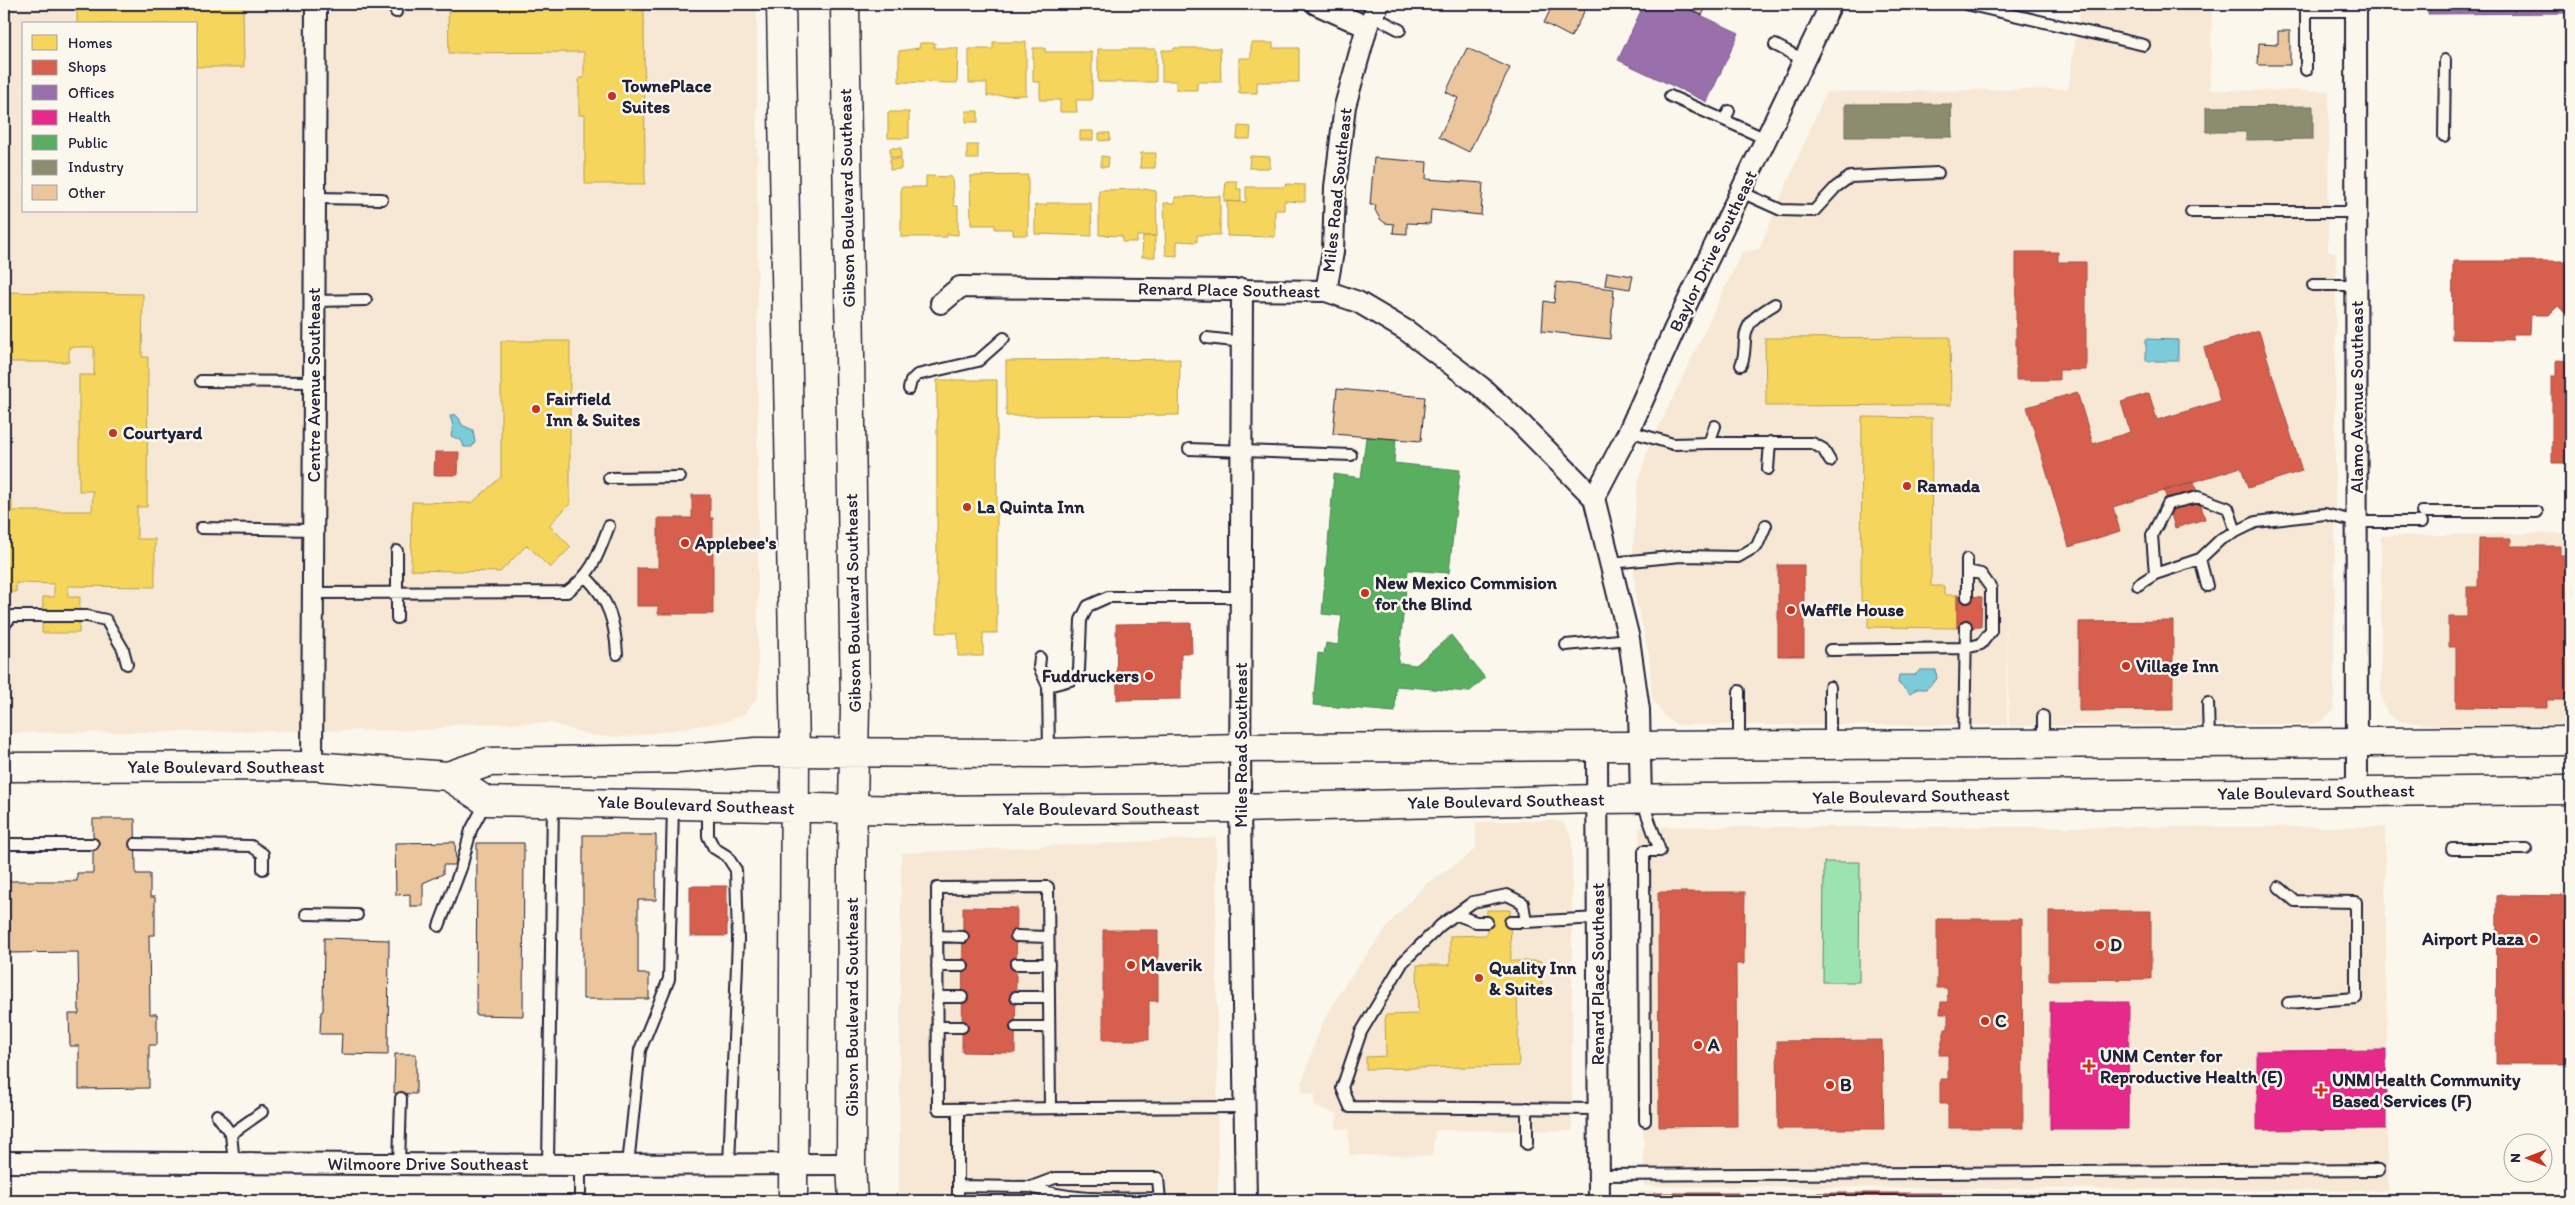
<svg xmlns="http://www.w3.org/2000/svg" width="2575" height="1205" viewBox="0 0 2575 1205" font-family="Itim,sans-serif">
<style>
.built{fill:#f6e8d4;fill-rule:evenodd}
.green{fill:#9de3b0;stroke:#608276}
.water{fill:#7ccbd8;stroke:#588799}
.homes{fill:#f6d55c;stroke:#b69f52}
.shops{fill:#d6604d;stroke:#a04d48}
.offices{fill:#9970ab;stroke:#755989}
.health{fill:#e7298a;stroke:#ac2772}
.public{fill:#5aae61;stroke:#498456}
.industry{fill:#8c8c6e;stroke:#6c6c5f}
.building{fill:#ebc69c;stroke:#22223b}
.lines{fill:none;stroke-linecap:round;stroke-linejoin:round}
.lane-casing{stroke:#22223b;stroke-width:14}
.street-casing{stroke:#22223b;stroke-width:24}
.secondary-casing{stroke:#22223b;stroke-width:31}
.lane{stroke:#fbf7ec;stroke-width:10}
.street{stroke:#fbf7ec;stroke-width:20}
.secondary{stroke:#fbf7ec;stroke-width:28}
.poi-dot{fill:#c8321e;stroke:#fbf7ec;stroke-width:2}
.labels{text-anchor:middle;stroke-width:5;stroke-linejoin:round;paint-order:stroke}
.poi-label{font-size:18px;font-weight:bold;fill:#22223b;stroke:#fbf7ec;text-anchor:start}
.street-label{font-size:18px;fill:#22223b;stroke:#fbf7ec}
</style>
<rect width="100%" height="100%" fill="#fbf7ec"/>
<filter id="ink" filterUnits="userSpaceOnUse"><feTurbulence type="fractalNoise" baseFrequency=".02" numOctaves="2"/><feDisplacementMap in="SourceGraphic" scale="10" xChannelSelector="R" yChannelSelector="G"/><feConvolveMatrix kernelMatrix="1 2 1 2 8 2 1 2 1" color-interpolation-filters="sRGB"/></filter>
<g filter="url(#ink)">
<path class="built" d="M4,4H757L758,697L744,714L729,721L628,737L594,736L550,723L459,724L429,730L4,733ZM24,24H196V211H24Z
M2081,4H2212L2210,90L2329,91L2328,251L2336,252L2334,709L2323,720L2312,724L2009,726L2006,619L2007,725H1678L1665,717L1652,698L1649,654L1636,600L1633,552L1637,487L1647,452L1742,252L1759,249L1826,92L2068,89Z
M2571,533V724L2435,725L2398,721L2388,714L2381,698V536Z
M1552,820L1563,822L1572,838V1131L1435,1130L1432,1156L1350,1155L1348,1129H1336L1337,1114L1314,1106L1315,1095L1301,1092L1302,1083L1321,1025L1348,980L1395,917L1427,883L1467,857L1476,847V822Z
M1639,827H2385L2388,1191L1644,1186Z
M1216,838L1218,1201H899L901,853Z
M1639,1192H2070V1201H1639Z"/>
<path class="green" d="M1824,862H1860L1859,982H1823Z"/>
<path class="water" d="M2146,339L2178,340V361H2146Z
M454,414L459,418L462,425L473,430L475,442L472,447H464L462,441L451,436L453,426L450,416Z
M1920,670H1936L1937,679L1926,689H1917L1910,694L1898,683L1899,675H1915Z"/>
<path class="homes" d="M77,4H243L244,67H196V24H77Z
M448,4H644L645,184H585V115H579V78H584V52L449,53Z
M993,42H1026V95L987,96V83H969V49H993Z
M920,43H935L934,48H958L957,83L899,82V51L919,48Z
M1251,43H1273V48H1299V82H1257V93H1239V58H1251Z
M1033,48H1045V52H1092V100H1076L1077,112H1060V100H1040V82H1033Z
M1174,48H1220L1221,82H1197V90H1176V81H1162V50H1174Z
M1098,49H1156V82H1098Z
M966,111H978V122H966Z
M888,112H909V138H888Z
M1238,126L1251,127L1250,139H1237Z
M1080,131H1093V140H1080Z
M1099,133H1110V140L1099,141Z
M967,145H978V159H967Z
M890,148H901V158L890,157Z
M1141,153H1156L1155,168H1140Z
M1101,156L1109,157L1108,167H1101Z
M1250,156L1270,157V168H1249Z
M890,159H901V169L890,170Z
M1028,175V235H1013V229H995V225H971L970,176Z
M926,176L952,177L954,206H958V235L947,234V237H901V187H926Z
M1226,181H1237V189H1241V202L1224,201Z
M1287,184L1305,185V202L1284,201V210H1275V237L1227,236V201L1246,202V187H1284Z
M1144,189L1156,191L1157,236H1137V242H1122V236L1099,235V190Z
M1220,196V235H1197V242L1177,241V256L1166,255L1164,203H1175V197Z
M1046,203H1091L1092,236L1035,234V205H1046Z
M1143,236H1155V257H1142Z
M4,292L143,294L142,357H148L147,507H137V539H155V587L68,586V597H80L79,633H42L43,597H54V584L16,583V592H4V501H12V511H92L93,491H79V375H94V347H69V362H4Z
M1950,337L1951,405L1766,406L1765,338Z
M501,341H570V504L549,525L571,547L550,568L527,545L500,572L411,570L412,502L472,503L501,477Z
M1180,359L1179,415L1006,416V361Z
M937,380H997V633H983V656H958V633H937Z
M1862,417L1932,418L1931,586H1944V595H1957V628L1868,627V601H1861Z
M1487,910H1510L1511,961H1541L1542,990L1517,991L1519,1066L1366,1069V1057L1386,1056L1385,1015L1418,1014L1417,965H1450V936L1487,935Z"/>
<path class="shops" d="M2016,252H2058V262H2086V370H2059V380H2016Z
M2453,261H2571V319L2558,306L2549,315H2531L2530,334H2513V340L2452,339Z
M2259,331L2302,471L2248,488L2241,467L2113,507L2120,531L2069,547L2027,407L2077,392L2093,444L2130,432L2121,402L2149,393L2157,420L2220,401L2204,348Z
M2556,360L2571,361V463H2552V376H2556Z
M435,452H459L458,475H434Z
M2194,482L2205,519L2175,528L2164,490Z
M692,495H710V518H713V614H658V606H637V568H658V518H692Z
M2479,539H2511V546H2560V555H2571V700H2547V708L2456,707V647H2449V617H2467V587H2478Z
M1778,565H1804V656H1778Z
M1957,595L1982,597L1981,627L1957,628Z
M2173,621V710L2079,711V622Z
M1191,623L1192,653H1181V699L1117,700L1116,624Z
M690,886H727V936H690Z
M1658,892H1745L1744,964H1736L1737,1126L1659,1127Z
M2497,895L2571,896V1064H2496Z
M963,907L1017,908L1015,1053L962,1052Z
M2049,911H2151V979L2049,980Z
M1937,919H2022L2023,1128H1948V1104H1940V1079H1948V1055H1939L1945,1029H1948V1014H1940L1941,1002H1948L1947,988H1937Z
M1103,930H1158V1001H1149V1040H1103Z
M1882,1040L1884,1129H1778L1777,1041Z
M1654,1193H1738V1201H1654Z
M1817,1193H1941V1201H1817Z"/>
<path class="offices" d="M1644,4H1677L1739,33L1707,102L1618,60Z
M2428,4H2571V13L2428,14Z"/>
<path class="health" d="M2050,1002H2129L2128,1129H2050Z
M2386,1050V1129L2257,1130V1051Z"/>
<path class="public" d="M1366,437L1396,439L1394,463L1460,470L1449,573L1408,570L1398,663L1416,665L1451,635L1485,678L1469,692L1396,686L1395,712L1313,705L1318,653L1324,654L1326,643L1338,645L1342,616L1322,614L1334,474L1361,478Z"/>
<path class="industry" d="M1845,104H1951L1952,137H1845Z
M2313,106V139L2246,140V132H2206V107Z"/>
<path class="building" d="M1550,4H1588L1571,37L1544,23L1552,6Z
M1677,4H1708L1702,15Z
M2278,31H2290V65H2258L2259,43L2278,44Z
M1467,48L1510,68L1469,152L1439,137L1458,98L1446,92Z
M1374,158L1427,162L1426,179L1483,183L1481,215L1431,210L1430,224L1407,223V234L1393,233L1394,224L1385,223L1380,219L1375,210L1376,205H1370Z
M1607,272L1633,276L1630,289L1605,285Z
M1556,282L1614,289L1610,339L1542,331L1544,301L1554,303Z
M1337,389L1425,397L1421,441L1333,434Z
M93,819H135L136,874H150V897H155V935H149L150,1014H157V1045H149V1088L79,1089V1046H70L69,1014H79L78,952L7,953L6,881H77V873H93Z
M583,835H656V900H638V974H649V999H583Z
M455,842L456,865H443V874L423,883V906H410V894L396,895L395,843Z
M477,843H524L523,1016L476,1015Z
M324,938L389,940L388,1055L341,1054L342,1034H320L321,1012L323,1011Z
M395,1054H416V1094L394,1093Z"/>
<g class="lines">
<defs>
<path id="lane" d="M393,4L396,12
M1966,4L2144,45
M1373,16L1400,30
M1775,45L1804,60
M2306,70V11H2356
M1670,96L1724,120
M1729,111L1724,120L1766,139
M2444,136L2445,60
M1741,192L1781,210L1814,211L1836,187L1850,177L1938,173
M315,198L382,199
M2191,212H2357
M2313,285H2357
M315,301L366,300
M1207,338L1243,342
M1741,365C1745,356 1744,351 1745,341C1745,321 1759,314 1775,304
M201,381L314,382
M909,389L911,381L917,375L978,361L1004,338
M1629,431L1673,444L1709,443L1715,426
M1709,443H1812L1823,449L1830,461
M1189,449L1351,455
M1768,469L1770,442
M609,478L680,477
M2422,512H2537
M201,528L313,530
M397,551V618
M2200,559L2207,586
M1611,563L1681,556L1738,557L1757,546L1766,525
M2155,574L2152,535L2168,504L2198,497L2228,508L2236,532
M586,577C609,600 615,622 617,654
M2138,585L2155,574L2200,559L2221,539L2256,522L2325,514L2357,522H2422
M312,593L567,592C593,573 598,555 609,526
M1967,597V559
M4,625L12,616H87L106,620L123,649L127,664
M1566,645L1629,639
M1830,650L1966,648L1981,644L1991,631V588L1981,574L1967,571
M1040,658L1039,667L1048,686L1049,752
M1048,686L1071,680L1079,670L1081,620L1088,606L1108,597H1242
M1830,687V743
M1739,691V745
M2208,703L2209,742
M2043,716V742
M1964,743L1966,626
M1642,800L1660,851H1644L1645,1121
M708,806V836L714,848L727,856L736,870L738,939L729,1165
M4,844H93
M135,844L251,846L263,854V869
M2452,849H2526
M2279,887L2295,901L2356,902V998L2288,1003
M306,914L357,915
M1457,915L1476,922H1487
M1598,918L1526,922L1523,903L1507,895L1473,902L1441,925L1403,962L1361,1032L1342,1088L1350,1107L1599,1109
M1510,922H1526
M439,926L461,868L471,830L486,802
M937,936L963,937
M1016,936L1048,937
M1016,964H1049
M937,966H963
M937,997H962
M1016,997H1049
M938,1027H962
M1016,1027H1049
M1050,1108L1048,887L937,888L938,1109L1244,1107
M1527,1108V1144
M958,1109V1201
M217,1115L231,1134
M234,1163L231,1134L262,1112
M399,1164L401,1098
M548,1165L553,803
M628,1165L640,1050L669,979L673,805
M1599,1175L2379,1170
M958,1186L1031,1187L1055,1178H1158L1160,1201
M1031,1187C1072,1202 1116,1198 1159,1198
M580,1201V1165"/>
<path id="street" d="M1316,4L1367,27
M2356,4L2357,791
M1242,289L1240,808L1246,1201
M1326,291L1333,252L1335,187L1345,106L1367,27L1379,4
M941,303L960,287L1326,291L1358,302L1407,331L1481,387L1521,424L1594,498L1629,639L1639,710L1641,799
M1594,498L1629,431L1675,328L1831,4
M1597,747L1599,1201
M312,766L316,4
M4,1162L580,1165L851,1164"/>
<path id="secondary" d="M781,4L795,752L793,1201
M845,4L855,707L852,857L851,1164L853,1201
M4,767L312,766L448,776L489,762L678,759L756,752L1049,753L1241,748L2571,741
M448,776L486,801L910,810L1240,808L1597,799L2571,790"/>
</defs>
<use href="#lane" class="lane-casing"/>
<use href="#street" class="street-casing"/>
<use href="#secondary" class="secondary-casing"/>
<use href="#lane" class="lane"/>
<use href="#street" class="street"/>
<use href="#secondary" class="secondary"/>
</g>
</g>
<g class="poi-dot">
<circle cx="612" cy="96" r="5"/>
<circle cx="536" cy="409" r="5"/>
<circle cx="113" cy="433" r="5"/>
<circle cx="1907" cy="486" r="5"/>
<circle cx="967" cy="507" r="5"/>
<circle cx="685" cy="543" r="5"/>
<circle cx="1365" cy="593" r="5"/>
<circle cx="1791" cy="610" r="5"/>
<circle cx="2126" cy="666" r="5"/>
<circle cx="1149" cy="676" r="5"/>
<circle cx="2534" cy="939" r="5"/>
<circle cx="2100" cy="945" r="5"/>
<circle cx="1131" cy="965" r="5"/>
<circle cx="1479" cy="978" r="5"/>
<circle cx="1985" cy="1021" r="5"/>
<circle cx="1698" cy="1045" r="5"/>
<path d="M2086.5 1058.5h5v5h5v5h-5v5h-5v-5h-5v-5h5z"/>
<circle cx="1830" cy="1085" r="5"/>
<path d="M2318.5 1082.5h5v5h5v5h-5v5h-5v-5h-5v-5h5z"/>
</g>
<g class="labels">
<g class="poi-label">
<text x="622" y="92">TownePlace<tspan x="622" dy="21">Suites</tspan></text>
<text x="546" y="405">Fairfield<tspan x="546" dy="21">Inn &amp; Suites</tspan></text>
<text x="123" y="439">Courtyard</text>
<text x="1917" y="492">Ramada</text>
<text x="977" y="513">La Quinta Inn</text>
<text x="695" y="549">Applebee's</text>
<text x="1375" y="589">New Mexico Commision<tspan x="1375" dy="21">for the Blind</tspan></text>
<text x="1801" y="616">Waffle House</text>
<text x="2136" y="672">Village Inn</text>
<text x="1139" y="682" text-anchor="end">Fuddruckers</text>
<text x="2524" y="945" text-anchor="end">Airport Plaza</text>
<text x="2110" y="951">D</text>
<text x="1141" y="971">Maverik</text>
<text x="1489" y="974">Quality Inn<tspan x="1489" dy="21">&amp; Suites</tspan></text>
<text x="1995" y="1027">C</text>
<text x="1708" y="1051">A</text>
<text x="2100" y="1062">UNM Center for<tspan x="2100" dy="21">Reproductive Health (E)</tspan></text>
<text x="2332" y="1086">UNM Health Community<tspan x="2332" dy="21">Based Services (F)</tspan></text>
<text x="1840" y="1091">B</text>
</g>
<g class="street-label">
<text transform="translate(1337 190) rotate(-84)" y="6">Miles Road Southeast</text>
<text transform="translate(847 198) rotate(-91)" y="6">Gibson Boulevard Southeast</text>
<text transform="translate(1713 251) rotate(-64)" y="6">Baylor Drive Southeast</text>
<text transform="translate(1229 290) rotate(1)" y="6">Renard Place Southeast</text>
<text transform="translate(314 385) rotate(-90)" y="6">Centre Avenue Southeast</text>
<text transform="translate(2357 397) rotate(-90)" y="6">Alamo Avenue Southeast</text>
<text transform="translate(853 603) rotate(-91)" y="6">Gibson Boulevard Southeast</text>
<text transform="translate(1241 745) rotate(-90)" y="6">Miles Road Southeast</text>
<text x="226" y="773">Yale Boulevard Southeast</text>
<text transform="translate(2316 792) rotate(-1)" y="6">Yale Boulevard Southeast</text>
<text transform="translate(1911 796) rotate(-1)" y="6">Yale Boulevard Southeast</text>
<text transform="translate(1506 801) rotate(-1)" y="6">Yale Boulevard Southeast</text>
<text transform="translate(696 805) rotate(2)" y="6">Yale Boulevard Southeast</text>
<text x="1101" y="815">Yale Boulevard Southeast</text>
<text transform="translate(1598 974) rotate(-90)" y="6">Renard Place Southeast</text>
<text transform="translate(852 1007) rotate(-90)" y="6">Gibson Boulevard Southeast</text>
<text x="428" y="1170">Wilmoore Drive Southeast</text>
</g>
</g>
<rect width="2575" height="1205" fill="none" stroke="#fbf7ec" stroke-width="20"/>
<rect x="10" y="10" width="2555" height="1185" fill="none" stroke="#22223b" stroke-width="2" filter="url(#ink)"/>
<rect x="22" y="22" width="175" height="190" fill="#fbf7ec" stroke="#a4a2a5"/>
<rect x="32" y="35" width="25" height="15" fill="#f6d55c" stroke="#a4a2a5"/>
<text x="68" y="48" font-size="15" fill="#22223b">Homes</text>
<rect x="32" y="60" width="25" height="15" fill="#d6604d" stroke="#a4a2a5"/>
<text x="68" y="72" font-size="15" fill="#22223b">Shops</text>
<rect x="32" y="85" width="25" height="15" fill="#9970ab" stroke="#a4a2a5"/>
<text x="68" y="98" font-size="15" fill="#22223b">Offices</text>
<rect x="32" y="110" width="25" height="15" fill="#e7298a" stroke="#a4a2a5"/>
<text x="68" y="122" font-size="15" fill="#22223b">Health</text>
<rect x="32" y="135" width="25" height="15" fill="#5aae61" stroke="#a4a2a5"/>
<text x="68" y="148" font-size="15" fill="#22223b">Public</text>
<rect x="32" y="160" width="25" height="15" fill="#8c8c6e" stroke="#a4a2a5"/>
<text x="68" y="172" font-size="15" fill="#22223b">Industry</text>
<rect x="32" y="185" width="25" height="15" fill="#ebc69c" stroke="#a4a2a5"/>
<text x="68" y="198" font-size="15" fill="#22223b">Other</text>
<g transform="translate(2528 1158) rotate(270)"><circle r="24" fill="#fbf7ec" stroke="#a4a2a5"/>
<path d="M0-4L9 19L0 12L-9 19Z" fill="#c8321e"/>
<text y="-8" font-size="14" font-weight="bold" text-anchor="middle" fill="#22223b">N</text>
</g>
</svg>
